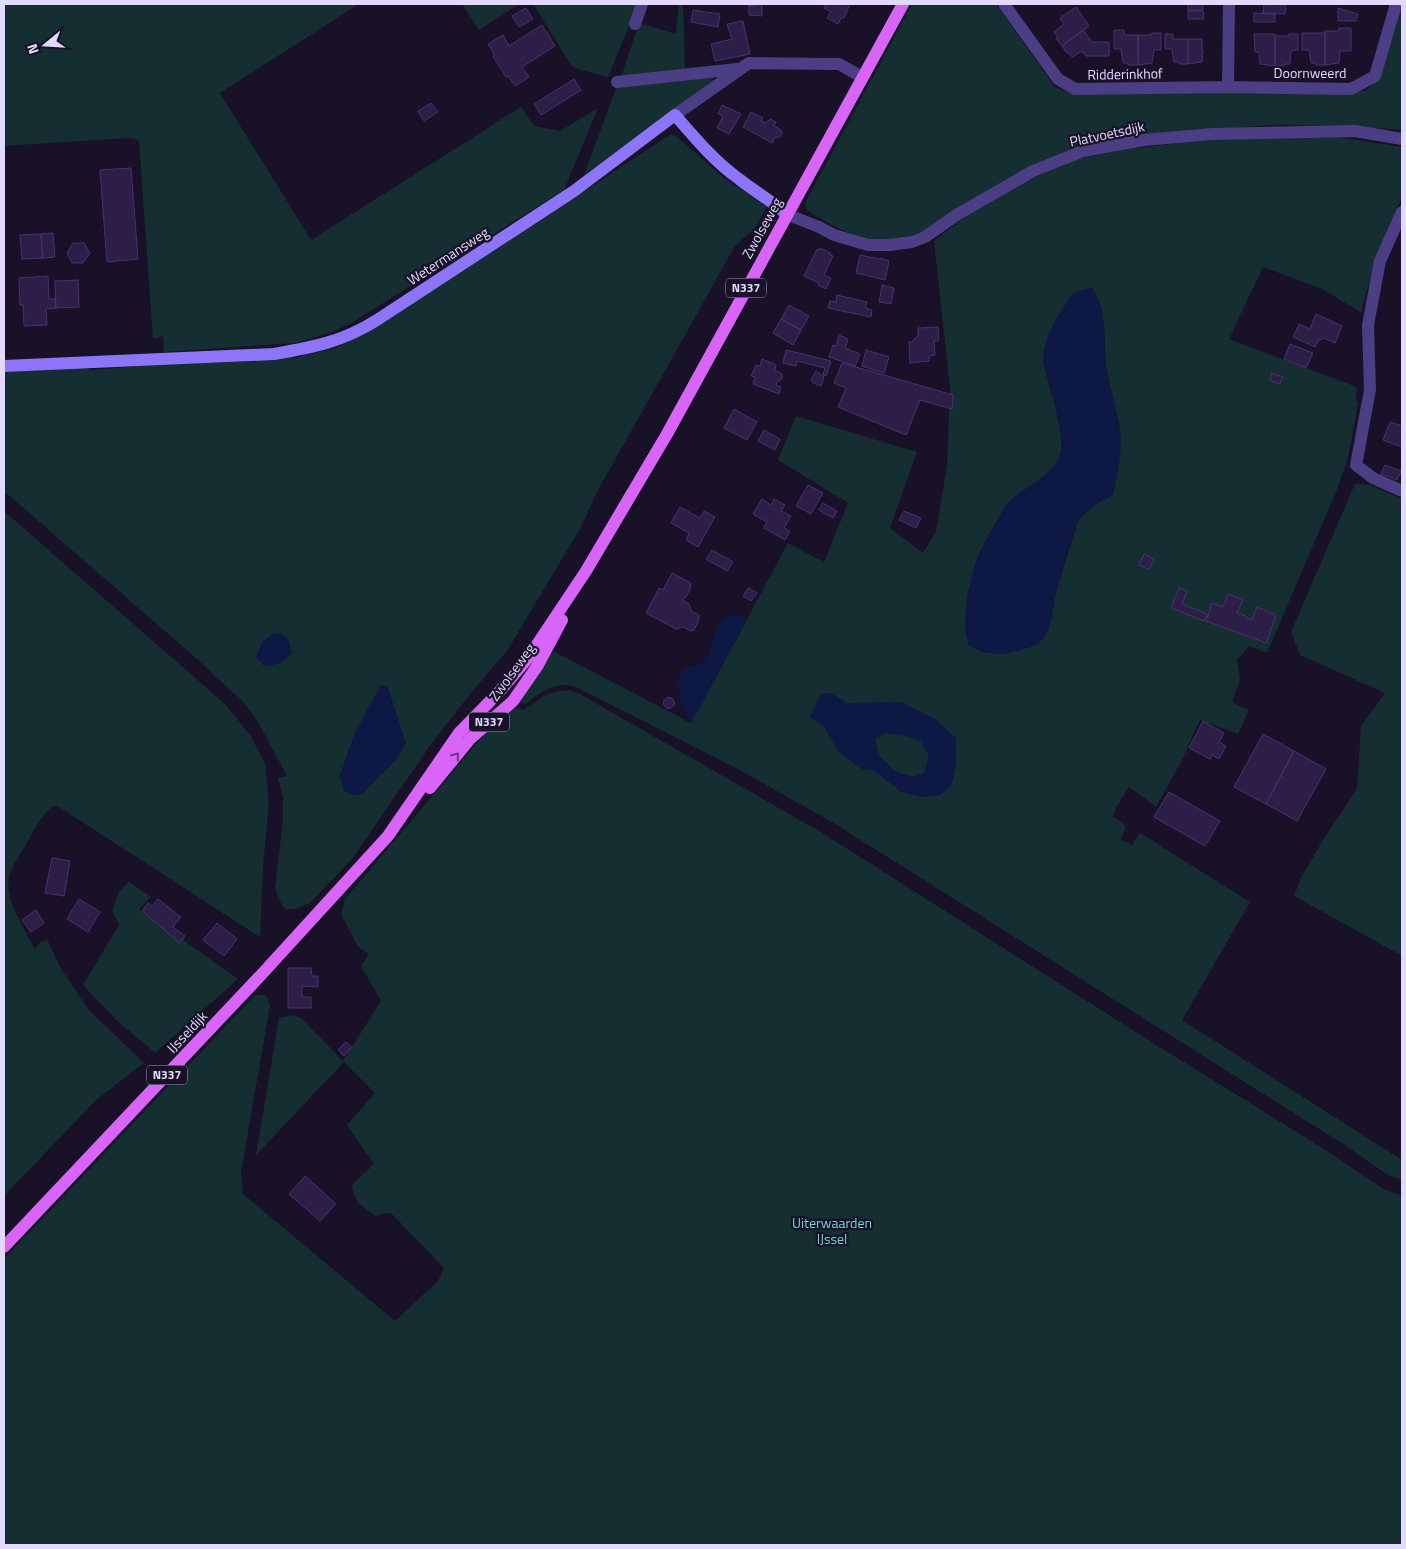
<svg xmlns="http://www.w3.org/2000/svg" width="1406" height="1549" viewBox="0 0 1406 1549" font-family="'Titillium Web',sans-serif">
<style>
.green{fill:#142e31;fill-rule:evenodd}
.water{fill:#0d1944;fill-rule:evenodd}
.building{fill:#2d1e47;stroke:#483172}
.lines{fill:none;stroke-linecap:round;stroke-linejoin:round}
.street{stroke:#4c3e84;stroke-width:12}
.secondary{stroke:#8c75f9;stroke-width:12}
.primary{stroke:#d865f8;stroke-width:12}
.oneway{stroke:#6e3785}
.labels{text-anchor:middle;stroke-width:4.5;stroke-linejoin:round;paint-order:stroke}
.shield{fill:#181127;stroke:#a69dbd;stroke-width:1}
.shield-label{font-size:12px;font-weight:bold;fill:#e3d9fd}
.street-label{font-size:14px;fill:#e3d9fd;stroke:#181127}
.park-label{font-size:14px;fill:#67dbd0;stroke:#181127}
</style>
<rect width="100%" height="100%" fill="#181127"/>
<path class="green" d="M4,4H359L220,93L311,240L521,107L534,126L560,131L598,108L564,190L350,324L329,333L296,343L164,352L163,336L153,339L139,140L130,138L4,146Z
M462,4H520L479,30Z
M533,4H638L608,77L577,69L571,65Z
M679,4H683L685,69L621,77L639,23L676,34Z
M912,4H996L1055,87L1068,92L1366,91L1380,77L1402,4V130L1344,126L1269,125L1164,134L1095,146L929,229C916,234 902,239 888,241C861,243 829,224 807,210L805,203Z
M710,76L714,81L584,175L617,85Z
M671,134L676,136L724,178L767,207L755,228L735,246L597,492L581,527L507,651L470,694L432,743L352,859L310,903L296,909H285L282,905L275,889L283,820V798L278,778L287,776L258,722L246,705L197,659L4,491V367H83L92,370L174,363H207L277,360L298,357L335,348L365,333L489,254ZM355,733L398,757L361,795L340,776Z
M1325,135L1402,147V197L1376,259L1362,308V313L1322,289L1263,267L1229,339L1357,387L1356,400L1358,404L1348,458L1336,492L1267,653L1249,646L1237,660L1240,680L1232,702L1249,710L1238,734L1200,720L1183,758L1156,807L1129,787L1116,808L1113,816L1126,826L1121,840L1132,845L1140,833L1250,902L1182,1020L1402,1160V1180L1388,1175L1340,1142L832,822L734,767L574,686C554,682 541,691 526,704L519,702L553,651L691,723L788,543L824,562L848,503L778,460L796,416L917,452L890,528L923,553L936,532L947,465L950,388L934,241L971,212L1012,188L1072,160L1128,149L1182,143L1232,138ZM1101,306L1104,325L1106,367L1120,431L1117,468L1113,495L1095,504L1078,521L1056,591L1048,628L1023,649L1002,654L983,652L969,645C961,625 968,602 973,582C974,575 975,566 977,559C981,549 1001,511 1009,503C1026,485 1055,477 1061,451C1065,433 1048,382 1043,362Z
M1355,484L1370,485L1402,499V956L1294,896L1302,876L1323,840L1357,789L1361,726L1385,693L1300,655L1291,632Z
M4,511L225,704L250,735L265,763L269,802L263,867L260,937L56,805C46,809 36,827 30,837C24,849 14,862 10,874C2,896 25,930 35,949L40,942L47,939L60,967L88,1009L144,1063L96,1100L4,1196Z
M568,690L580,694L824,834L1142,1036L1332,1154L1382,1188L1402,1196V1545H4V1259L255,995H265L268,999L270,1006L241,1172L243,1194L395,1321L438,1281L444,1268L392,1214L386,1213L376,1216L358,1203L351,1186L374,1164L347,1125L375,1093L344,1062L256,1155L279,1018L293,1015L301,1018L343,1061L381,1001L361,966L369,954L358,947L341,914L345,899L490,728L514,707L524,710L546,695L554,692Z
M129,882L151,897L139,909L238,979L155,1053L114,1018L83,985L119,925L112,911L119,892Z"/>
<path class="water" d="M1092,287C1107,311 1103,339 1106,366C1109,387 1117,408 1120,430C1123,451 1117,475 1113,495C1101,501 1083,510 1077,523C1069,541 1062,570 1057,589C1053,604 1053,628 1042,640C1035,648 1020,650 1010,652C996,655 981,653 969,645C961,623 968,581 977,560C981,549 988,539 993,529C998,521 1002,510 1008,503C1025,485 1055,477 1061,451C1065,433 1048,382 1043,362C1043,335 1059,315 1073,293Z
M727,615H738L747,620L691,723C683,708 671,684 684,668C716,662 706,652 717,628C720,623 724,619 727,615Z
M274,633C289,634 289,640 292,653C284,663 277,665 264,666L256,658L262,642Z
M383,685H386L388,688L406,743L398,757L361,795H353L344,791L340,776L355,733L380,686Z
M832,693L846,703L901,702L935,719L956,738V765L951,786L940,795L924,797L901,792L875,771L862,769L839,752L824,727L810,717L821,694ZM885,733L902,735L921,741L929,756L924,773L912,777L895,771L879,755L875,739Z"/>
<path class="building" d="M756,4H762V16L749,15V5L756,6Z
M826,4H850L844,18H841L838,24L827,18L831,12L824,8Z
M1188,4H1203V10H1188Z
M1260,4H1286L1285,14L1263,13L1264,5Z
M1076,7L1089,26L1062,46L1056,38L1058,37L1054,32L1064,24L1060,18Z
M526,8L533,19L519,27L512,16Z
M1338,8L1358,14L1356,21H1338Z
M693,10L720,14L718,27L691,22Z
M1188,11H1203L1204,19H1188Z
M1254,13L1275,14V22H1254Z
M743,21L750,54L715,61L711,44L732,39L727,24Z
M542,25L555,46L522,67L529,77L515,86L508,76L506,77L493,56L495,55L488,44L503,35L509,46Z
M1339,28H1351V51H1340L1339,63L1325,65V31H1339Z
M1083,30L1092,42H1109V56H1086L1082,51L1072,57L1068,52L1067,53L1062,46Z
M1114,30H1124V35H1138V65H1128V63H1123L1121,49H1114Z
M1152,33H1161V50H1154L1152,63L1138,65V35H1151Z
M1302,33H1325V65H1316V63H1311L1309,50H1302Z
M1165,34H1173V39H1188V64H1179V62H1174L1172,49H1165Z
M1254,34H1275V66L1260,64L1259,52H1255Z
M1289,34H1298V50L1291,51L1290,64H1285L1284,66H1275V36H1289Z
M1188,39H1202V50H1203L1202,62L1188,64Z
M574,79L581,90L541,115L534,104Z
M431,103L438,112L424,121L418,111Z
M722,105L741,114L729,134L717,128L723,116L718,114Z
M751,112L763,118L761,121L766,123L770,119L776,122L774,126L781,130L782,133L780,137H775L772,143L743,127Z
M131,168L138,259L107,262L100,170Z
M53,233L55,257L43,258L41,234Z
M41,234L43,258L22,259L20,235Z
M73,243H84L90,253L83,263H72L67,253Z
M820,248L831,253L830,255L833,256L824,275L831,278L826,289L818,285L819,283L804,276L817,249L819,250Z
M860,255L879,259L880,258L889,261L885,280L856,273Z
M48,276L49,299H55L56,308L46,309L47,325L24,326L23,305H20L19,278Z
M78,280L79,307L56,308L55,281Z
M882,285L894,288L891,304L879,302Z
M837,295L867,302L865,308L872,310L871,317L828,308L830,301L836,302Z
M789,305L809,316L801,330L781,319Z
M1316,314L1342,326L1335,343L1324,338L1318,341L1315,347L1293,337L1299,324L1310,329Z
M781,319L801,330L793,345L773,333Z
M938,327L939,341H934L935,355L929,356V361L910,363L909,342H913L914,339L918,336V328Z
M839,335L848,339L845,348L860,354L855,366L829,357L833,345L836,346Z
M1290,344L1313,353L1306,368L1284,359Z
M786,350L831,361L826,376L823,375L825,368L797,361L796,366L783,363Z
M866,350L889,357L884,373L862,366Z
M762,359L776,365L775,370L782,374V379L777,382L776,385L781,387L779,394L753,384L755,377L751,376L756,365L760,366Z
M842,363L953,395L952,409L920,400L906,435L838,407L846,388L834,383Z
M816,371L824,377L821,386L813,383L811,380Z
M1272,373L1283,377L1280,384L1270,380Z
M734,409L757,422L747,440L724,428Z
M1390,422L1402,426V447L1383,440Z
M764,430L780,439L775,450L758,441Z
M1385,465L1401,471L1397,480L1381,474Z
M808,485L823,493L811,514L796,506Z
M762,499L771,505L774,499L785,505L781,511L791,516L784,528L790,531L785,540L764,528L767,522L753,514Z
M823,503L837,511L833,518L819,510Z
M680,507L700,518L704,511L715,517L698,547L686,540L689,533L671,523Z
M904,511L921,518L916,528L899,520Z
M712,550L733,562L727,571L706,559Z
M1144,554L1154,559L1149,569L1139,565Z
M672,573L691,583L690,589L686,597L682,600L689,604L691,611L699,615V619L694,630L690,631L683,627L676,629L646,613L659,588L663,590Z
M748,588L757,593L751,601L743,596Z
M1179,588L1187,591L1182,604L1207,614L1204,621L1171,608Z
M1228,594L1243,600L1237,613L1246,616V618L1252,620L1257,607L1276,615L1266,643L1206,621L1212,603L1223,607Z
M663.5 703a5.5 5.5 0 1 1 11 0a5.5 5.5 0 1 1-11 0Z
M1203,721L1224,733L1219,742L1226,746L1219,759L1212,755L1210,759L1189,748Z
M1263,734L1294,751L1266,804L1234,787Z
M1294,751L1326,769L1297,821L1266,804Z
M1169,792L1220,821L1205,846L1154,817Z
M52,858L70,861L64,896L45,893Z
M79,899L100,912L88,932L67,919Z
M158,899L181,917L173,927L185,936L180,943L142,911L148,903L152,906Z
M36,910L44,923L31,932L22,920Z
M217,923L237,939L224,956L203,940Z
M288,968H311L312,976H318V987L302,986V997H311V1008H288Z
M346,1042L352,1047L344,1056L338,1050Z
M305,1176L336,1204L320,1221L289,1194Z"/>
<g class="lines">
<path class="street" d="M1004,4L1058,79L1075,89L1228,87L1351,89L1375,76L1396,4
M635,24L642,4
M617,82L737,69
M1228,87L1229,4
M675,115L749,63L839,64L862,77
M1402,212L1380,261L1368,325L1370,390L1356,465L1373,478L1402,491
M786,214L819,227L834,235L868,245H890L912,242L925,237L958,214L1033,171L1083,151L1144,140L1213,134L1355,131L1402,139"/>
<path class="secondary" d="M4,366L274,354C314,347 342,342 377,320L574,191L675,115C695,138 714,161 739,179C754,191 772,201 786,214"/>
<path class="primary" d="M430,788L470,739L513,701L538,665L562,620
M4,1247L261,975L388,836L459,733L500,691L528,658L586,571L667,434L903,4"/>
</g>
<defs><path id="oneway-chevron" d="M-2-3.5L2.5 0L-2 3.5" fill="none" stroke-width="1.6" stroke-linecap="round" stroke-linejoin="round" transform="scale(1.25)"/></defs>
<use class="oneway" href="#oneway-chevron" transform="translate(456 756) rotate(-51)"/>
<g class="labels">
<g class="shield">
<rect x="726" y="278.5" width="40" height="19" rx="4"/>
<rect x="469" y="712.5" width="40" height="19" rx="4"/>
<rect x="147" y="1065.5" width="40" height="19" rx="4"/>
</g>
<g class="shield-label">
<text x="746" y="292">N337</text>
<text x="489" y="726">N337</text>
<text x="167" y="1079">N337</text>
</g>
<g class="street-label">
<text x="1310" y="78">Doornweerd</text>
<text transform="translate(1125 74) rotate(-1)" y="5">Ridderinkhof</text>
<text transform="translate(1107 134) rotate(-12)" y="5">Platvoetsdijk</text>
<text transform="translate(762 228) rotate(-61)" y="5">Zwolseweg</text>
<text transform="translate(448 256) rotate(-33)" y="5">Wetermansweg</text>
<text transform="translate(512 672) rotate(-54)" y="5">Zwolseweg</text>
<text transform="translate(187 1032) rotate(-47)" y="5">IJsseldijk</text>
</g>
<g class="park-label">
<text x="832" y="1228">Uiterwaarden<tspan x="832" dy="16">IJssel</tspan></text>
</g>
</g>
<rect width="1406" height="1549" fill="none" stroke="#e3d9fd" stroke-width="10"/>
<g transform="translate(45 45) rotate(252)" stroke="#181127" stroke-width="4" paint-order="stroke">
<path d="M0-4L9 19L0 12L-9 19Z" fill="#e3d9fd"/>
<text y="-8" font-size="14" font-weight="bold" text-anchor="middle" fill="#e3d9fd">N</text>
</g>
</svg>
